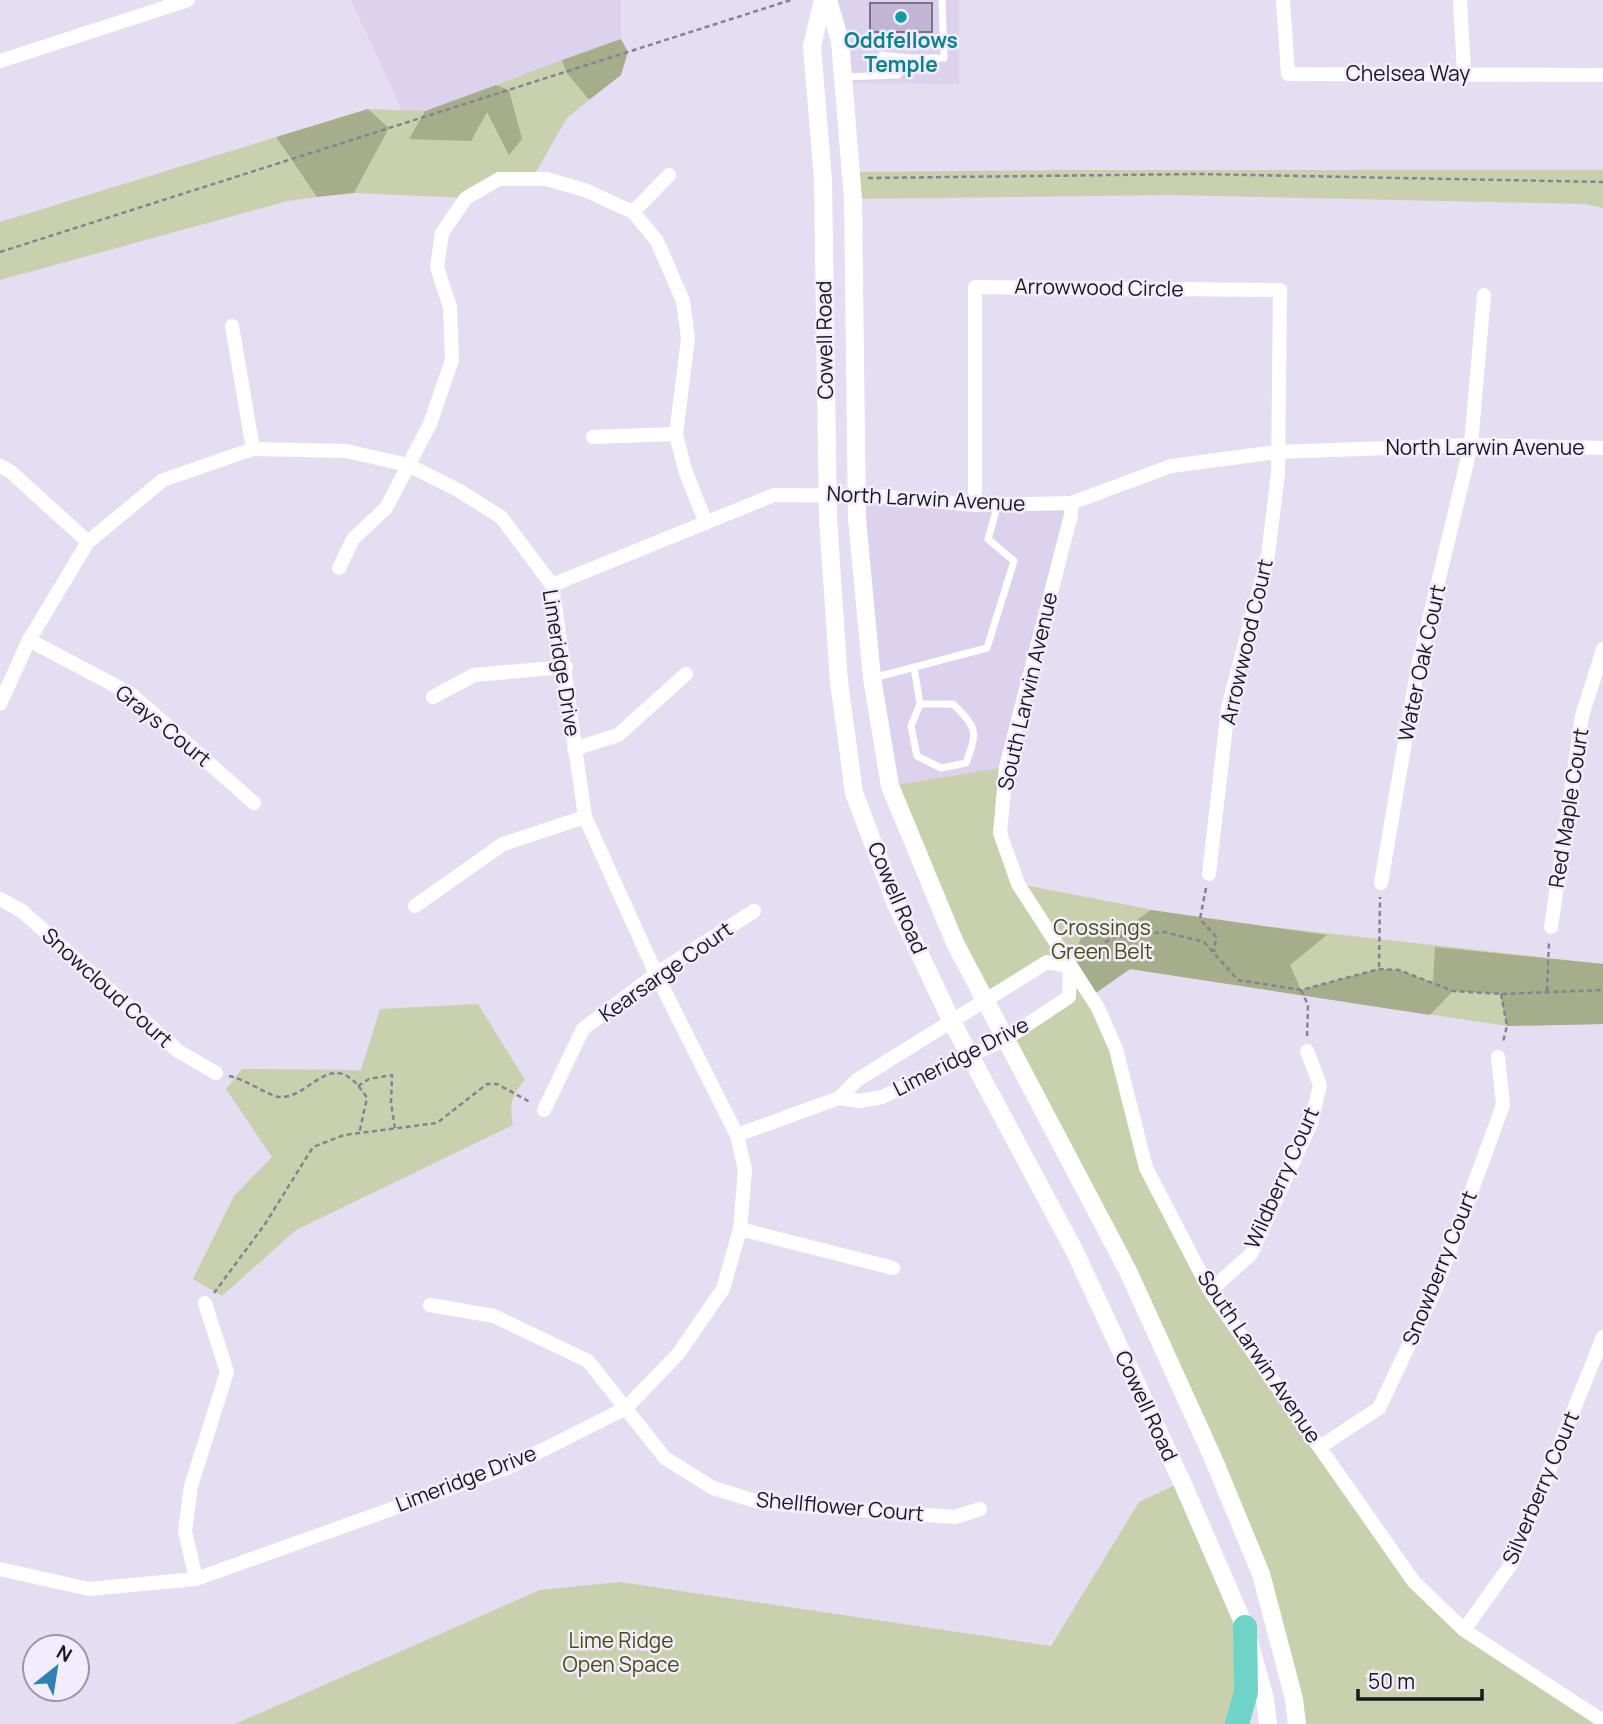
<svg xmlns="http://www.w3.org/2000/svg" width="1603" height="1724" viewBox="0 0 1603 1724" font-family="Manrope,sans-serif">
<style>
.built{fill:#dcd2ed}
.green{fill:#c8d0ae}
.forest{fill:#a5ad8b}
.building{fill:#c1b4d5;stroke:#7b7487;stroke-width:2}
.lines{fill:none;stroke-linecap:round;stroke-linejoin:round}
.path{stroke:#878290;stroke-width:2.5;stroke-dasharray:5 3.5;stroke-linecap:butt}
.service{stroke:#fff;stroke-width:7}
.minor{stroke:#fff;stroke-width:14}
.tertiary{stroke:#fff;stroke-width:18}
.trunk{stroke:#6ed4c8;stroke-width:24}
.culture-dot{fill:#0f9aa8;stroke:#f2ecfc;stroke-width:2.5}
.labels{text-anchor:middle;stroke-width:5;stroke-linejoin:round;paint-order:stroke}
.culture-label{font-size:21px;font-weight:bold;fill:#0d838f;stroke:#f2ecfc}
.street-label{font-size:21px;fill:#1a171e;stroke:#f2ecfc}
.park-label{font-size:21px;fill:#444e16;stroke:#f2ecfc}
</style>
<rect width="100%" height="100%" fill="#e5def2"/>
<path class="built" d="M351,0H621V39L425,111L403,112Z
M828,0H959V84L843,83Z
M856,495L1071,503L1006,767L890,786Z"/>
<path class="green" d="M562,60L566,72L589,100L567,118L532,179H499L466,198L354,193L389,128L368,109L425,111L410,139L487,112L509,90L496,85Z
M276,137L317,197L288,201L0,280V222Z
M1071,170H1603V208L1585,204L1171,195L853,199L851,172Z
M1006,767L1000,833L1019,884L1200,919L1603,964V1024L1507,1026L1130,969L1090,997L1098,1008L1146,1168L1210,1291L1414,1582L1464,1630L1603,1724H1297L1294,1699L1213,1458L1004,1040L1069,997L1070,967L1047,962L983,1000L890,786Z
M478,1004L525,1080C511,1095 509,1105 513,1125L296,1230L222,1296L193,1279L234,1196L272,1157L226,1089L242,1069L361,1070L380,1009Z
M1182,1482L1245,1627L1237,1724H235L540,1590L620,1582L1051,1646L1139,1502Z"/>
<path class="forest" d="M621,39L628,52L621,75L589,100L566,72L562,60Z
M496,85L509,90L522,139L509,155L487,112L471,141L409,139L425,111Z
M368,109L389,128L354,193L317,197L276,137Z
M1151,910L1327,935L1290,965L1301,990L1379,969L1399,970L1433,983L1435,947L1603,964V1024L1507,1026L1500,994L1453,991L1430,1015L1130,969L1090,997L1070,967L1085,927L1113,937Z"/>
<path class="building" d="M870,3H932V32H870Z"/>
<g class="lines">
<path class="path" d="M868,178L1199,174L1603,182
M0,252L791,0
M1206,888L1200,919L1216,937L1214,952
M1084,957L1113,937L1165,932L1204,942L1238,980L1301,990L1379,969L1399,970L1453,991L1501,994L1603,990
M1379,967L1380,897
M1301,990L1308,1005L1307,1037
M1547,991L1549,941
M1501,994L1507,1026L1503,1042
M229,1076C247,1080 267,1095 279,1097C311,1100 332,1041 367,1098L359,1134
M358,1086L369,1079L392,1075L391,1103L395,1128
M214,1293L265,1224L313,1147L344,1135L437,1123L487,1084H497L530,1102"/>
<path class="service" d="M910,58H944L942,0
M843,77L898,75L910,58L882,55
M914,667L920,704L911,726L917,756L941,768L966,763C978,731 977,728 953,704H920
M873,678L987,648L1014,561L988,539L998,504"/>
<path class="minor" d="M1283,0L1288,74L1603,75
M1460,0L1464,73
M0,61L188,0
M633,212L669,175
M232,326L253,449
M593,437L676,434
M0,466L11,472L88,542
M1071,503V515L1006,767L1000,833L1018,884L1098,1008L1116,1049L1146,1168L1210,1291L1414,1582L1464,1630L1603,1721
M975,505V287L1280,290L1278,473L1268,555L1228,708L1209,874
M339,568L353,539L386,508L430,424L452,360L450,307L437,267L442,233L466,198L499,179H546L585,190L633,212L657,241L683,301L688,338L676,434L685,470L706,523
M552,585L774,495L879,496L975,505L1071,503L1171,466L1277,452L1471,445L1603,448
M29,640L131,694L254,803
M433,697L474,675L566,667
M0,704L29,640L88,542L163,480L253,449L346,451L408,465L458,490L501,517L552,585L585,817L656,974L737,1135L745,1170L740,1229L723,1289L678,1354L626,1408L509,1467L196,1579L89,1589L0,1569
M574,749L618,735L686,674
M1381,883L1418,666L1471,445L1484,295
M0,899L22,911L178,1051L216,1073
M415,906L503,844L585,817
M1551,927L1582,716L1603,649
M1047,962L1070,967L1069,997L1004,1040L882,1097L860,1101L839,1098L857,1080Z
M544,1110L583,1029L656,974L754,911
M737,1135L839,1098
M740,1229L893,1268
M1210,1291L1251,1254L1311,1123L1320,1085L1307,1051
M430,1305L494,1316L588,1361L665,1458L713,1488L762,1503L955,1517L980,1509
M1320,1447L1379,1408L1436,1288L1503,1105L1498,1057
M196,1579L185,1531L191,1486L227,1372L205,1303
M1464,1630L1512,1563L1603,1337"/>
<path class="tertiary" d="M823,0L812,46L823,180L828,518L839,682L854,793L896,904L951,1020L1075,1252L1182,1482L1245,1627L1265,1699L1268,1724
M828,0L840,41L853,199L857,519L872,678L890,786L955,943L1128,1271L1213,1458L1261,1574L1294,1699L1297,1724"/>
<path class="trunk" d="M1237,1724L1246,1692L1245,1627"/>
</g>
<circle class="culture-dot" cx="901" cy="17" r="7"/>
<g class="labels">
<g class="culture-label">
<text x="901" y="48">Oddfellows<tspan x="901" dy="24">Temple</tspan></text>
</g>
<g class="street-label">
<text x="1408" y="81">Chelsea Way</text>
<text transform="translate(1099 288) rotate(1)" y="7">Arrowwood Circle</text>
<text transform="translate(825 340) rotate(-91)" y="7">Cowell Road</text>
<text x="1485" y="455">North Larwin Avenue</text>
<text transform="translate(926 499) rotate(3)" y="7">North Larwin Avenue</text>
<text transform="translate(1247 642) rotate(-77)" y="7">Arrowwood Court</text>
<text transform="translate(561 663) rotate(81)" y="7">Limeridge Drive</text>
<text transform="translate(1422 663) rotate(-78)" y="7">Water Oak Court</text>
<text transform="translate(1028 691) rotate(-77)" y="7">South Larwin Avenue</text>
<text transform="translate(163 726) rotate(39)" y="7">Grays Court</text>
<text transform="translate(1569 808) rotate(-81)" y="7">Red Maple Court</text>
<text transform="translate(897 898) rotate(67)" y="7">Cowell Road</text>
<text transform="translate(666 972) rotate(-35)" y="7">Kearsarge Court</text>
<text transform="translate(107 988) rotate(42)" y="7">Snowcloud Court</text>
<text transform="translate(961 1057) rotate(-27)" y="7">Limeridge Drive</text>
<text transform="translate(1282 1178) rotate(-66)" y="7">Wildberry Court</text>
<text transform="translate(1440 1268) rotate(-68)" y="7">Snowberry Court</text>
<text transform="translate(1259 1357) rotate(56)" y="7">South Larwin Avenue</text>
<text transform="translate(1146 1406) rotate(65)" y="7">Cowell Road</text>
<text transform="translate(466 1479) rotate(-21)" y="7">Limeridge Drive</text>
<text transform="translate(1541 1488) rotate(-67)" y="7">Silverberry Court</text>
<text transform="translate(840 1507) rotate(5)" y="7">Shellflower Court</text>
</g>
<g class="park-label">
<text x="1102" y="935">Crossings<tspan x="1102" dy="24">Green Belt</tspan></text>
<text x="621" y="1648">Lime Ridge<tspan x="621" dy="24">Open Space</tspan></text>
</g>
</g>
<g transform="translate(56 1668) rotate(30)"><circle r="33" fill="#f2ecfc" stroke="#9c97a3" stroke-width="2"/>
<path d="M0-5L12 26L0 18L-12 26Z" fill="#2c83b2"/>
<text y="-10" font-size="19" font-weight="bold" text-anchor="middle" fill="#1a171e">N</text>
</g>
<path d="M1358 1689v10h124v-10" fill="none" stroke="#1a171e" stroke-width="3.5"/>
<text x="1368" y="1689" font-size="21" fill="#1a171e" stroke="#f2ecfc" stroke-width="5" paint-order="stroke">50 m</text>
</svg>
